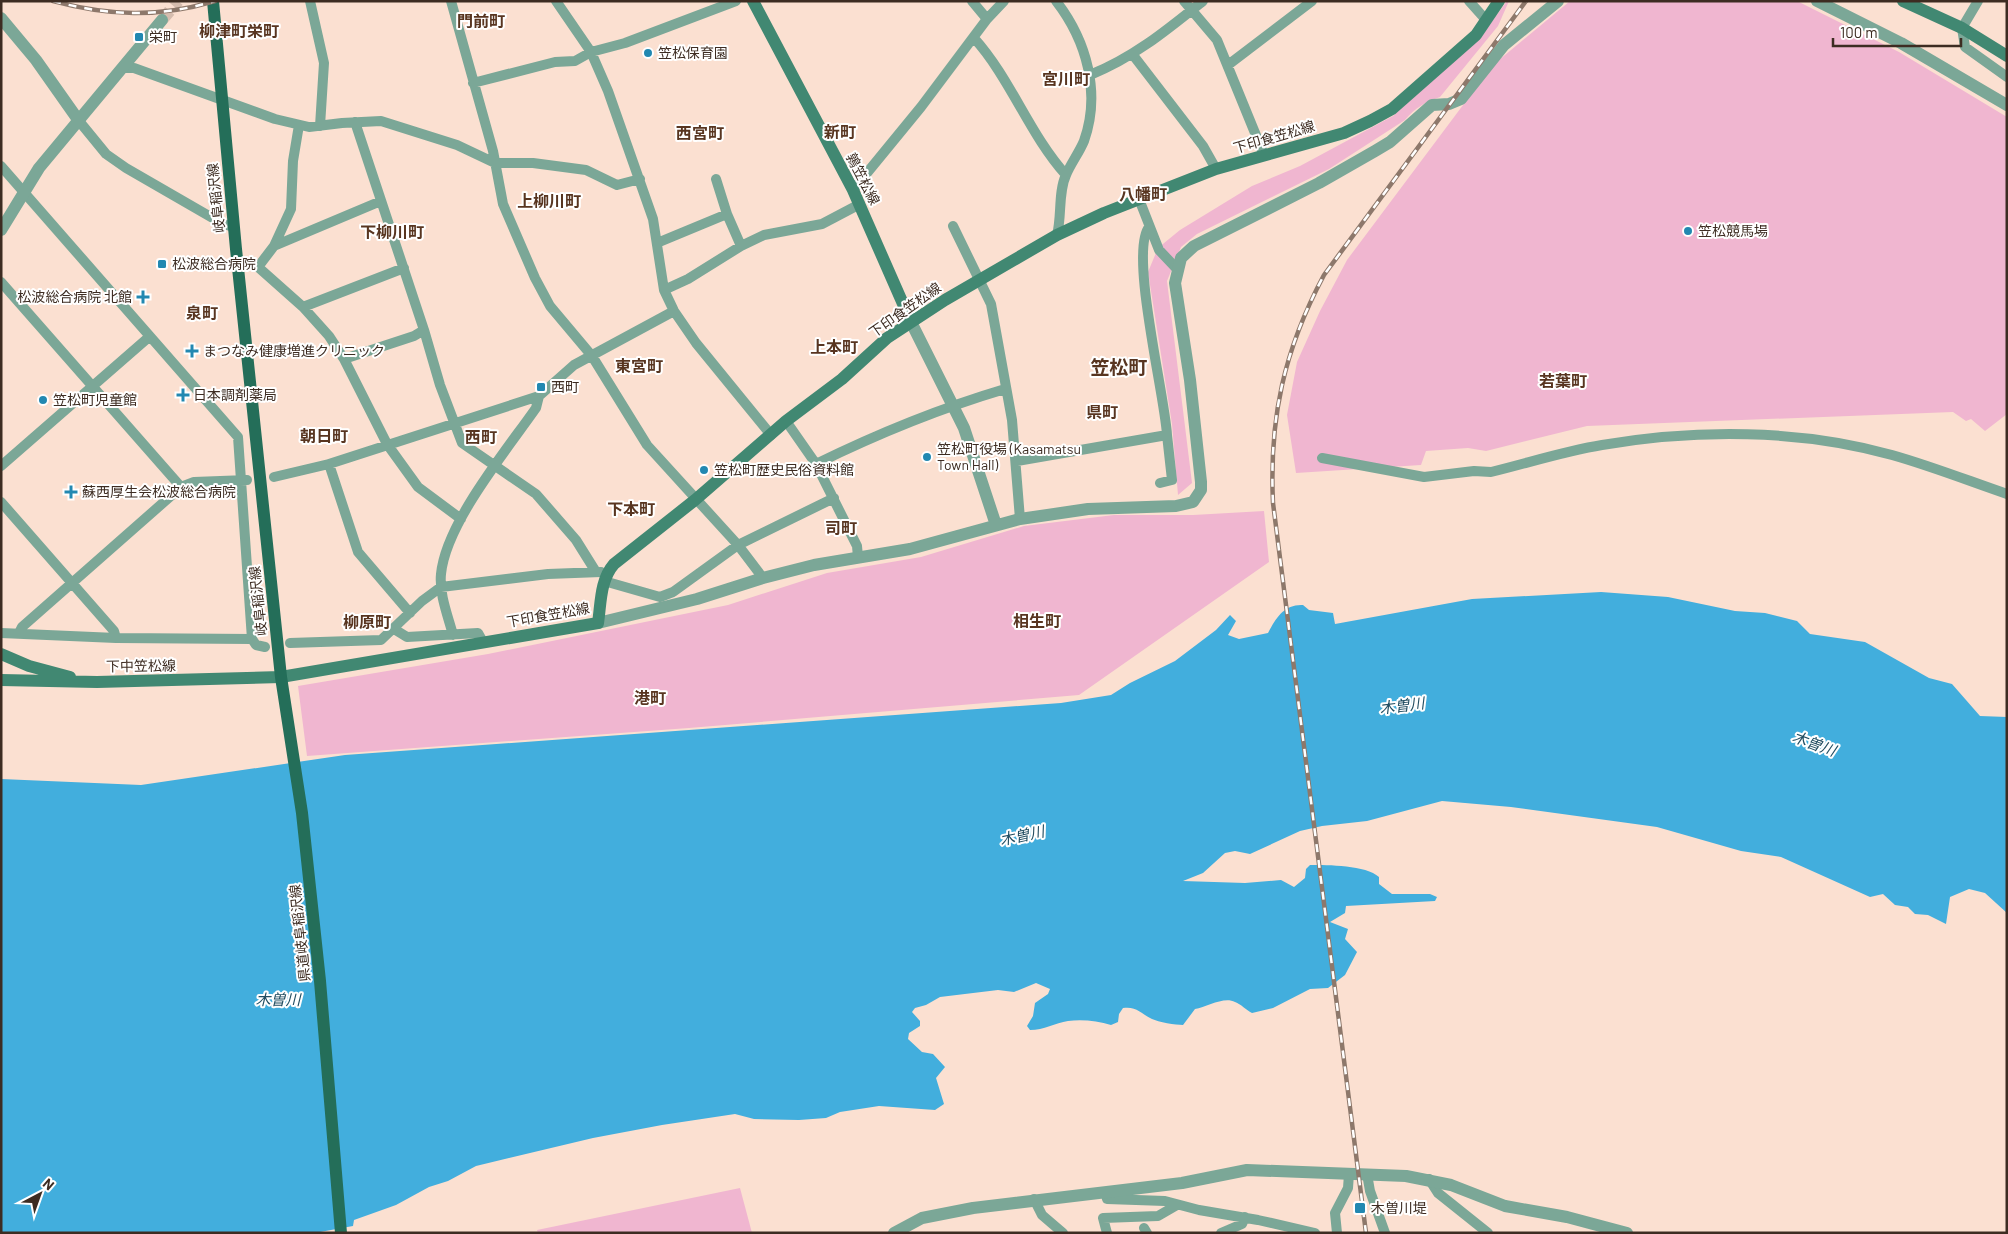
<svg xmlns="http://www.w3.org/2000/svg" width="2008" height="1234" viewBox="0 0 2008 1234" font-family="Barlow,'Noto Sans JP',sans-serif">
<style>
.green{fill:#f0b6d0}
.water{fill:#42aedd}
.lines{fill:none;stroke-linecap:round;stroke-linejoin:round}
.tertiary-tunnel{stroke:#d5bcae;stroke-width:12;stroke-dasharray:12 6;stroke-linecap:butt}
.minor{stroke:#7ba797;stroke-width:10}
.tertiary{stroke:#7ba797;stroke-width:12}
.secondary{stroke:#418872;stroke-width:12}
.primary{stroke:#246e59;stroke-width:12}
.rail-casing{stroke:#8d786b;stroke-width:4.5}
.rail{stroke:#fff;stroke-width:2.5;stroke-dasharray:8;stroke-linecap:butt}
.poi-dot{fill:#2288b1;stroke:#fff;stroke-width:2}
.labels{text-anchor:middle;stroke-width:4;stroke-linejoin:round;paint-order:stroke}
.poi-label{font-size:14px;fill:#3d2c22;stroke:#fff;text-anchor:start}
.street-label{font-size:14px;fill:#3d2c22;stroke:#fff}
.water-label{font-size:15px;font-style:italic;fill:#224e62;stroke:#fff}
.quarter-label{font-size:16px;font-weight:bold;fill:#583520;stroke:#fff}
.district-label{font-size:19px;font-weight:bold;fill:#583520;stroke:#fff}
</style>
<rect width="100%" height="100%" fill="#fbe0d1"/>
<path class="green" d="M1507,1H1509L1498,26L1440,97C1425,102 1415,108 1405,120L1329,169L1197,234L1181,247L1167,281L1192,483L1178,495L1172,424L1148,272L1158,248L1180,230L1252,186L1300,166L1393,116L1479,39Z
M1570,1H1797L1899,52L2007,117V414L1985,431L1971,419L1966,421L1953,412L1587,426L1486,451L1468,448L1426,451L1421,465L1296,473L1287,415L1297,362L1320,311L1347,260L1493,65Z
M1264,511L1269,562L1079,695L689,728L307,756L298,686L488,654L728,605L827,573L921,557L1024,526L1114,515H1193Z
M740,1188L752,1233H538L537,1230Z"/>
<path class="water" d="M1601,592L1668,597L1735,611L1765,613L1797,621L1810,634L1865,642L1929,678L1952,684L1980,716L2007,717V913L1985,893L1969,889L1950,897L1946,924L1928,915L1915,914L1908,907L1895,905L1883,894L1870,897L1781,857L1741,851L1657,827L1511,807L1442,801L1367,821L1322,826L1300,831L1250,854L1235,851L1225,853L1203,873L1183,881L1245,883L1281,880L1294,887L1305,878L1306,869L1310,865C1328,865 1366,865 1379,877V884L1392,894H1430L1437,897L1435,901L1346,906L1345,913L1330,922L1348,929L1345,939L1357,952L1345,975L1328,988L1310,989L1273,1008L1252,1013C1246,1010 1241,1004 1235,1002C1224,996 1207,1007 1195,1009L1183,1025C1176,1025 1158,1022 1152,1019C1141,1014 1137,1006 1123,1008L1119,1014L1118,1022L1111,1025C1098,1021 1082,1019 1068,1021C1055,1023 1044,1030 1030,1030L1027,1026L1033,1016L1035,1003L1048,994L1050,989L1036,983L1014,992L998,990L940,997L926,1005L915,1008L912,1012L920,1021V1026L909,1033L908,1039L922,1052L933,1054L945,1067L936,1078L944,1104L935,1110L879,1106L840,1112L826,1118L799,1120L754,1119L735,1114L662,1125L593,1138L476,1166L448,1181L429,1187L396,1205L354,1220L353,1226L320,1232L1,1233V779L141,785L345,755L1061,703L1111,695L1130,683L1175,661L1216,630L1230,615L1236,621L1228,635L1239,639L1268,633C1276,618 1284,604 1303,605L1309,610L1333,613L1335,624L1472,599Z"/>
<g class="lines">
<path class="tertiary-tunnel" d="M162,20L178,1"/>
<path class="minor" d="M310,1L324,63L320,126
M451,1L493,151L503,204L535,278L550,306L592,356L647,445L738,545L763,578
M556,1L591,52L608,91L653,219L664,290L674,311L696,343L771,435
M972,1L987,19
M1056,1C1087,41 1101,93 1084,141C1079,153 1071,163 1066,175C1058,192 1062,216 1057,235
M1184,1L1217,40L1264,155
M1469,1L1486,20
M1978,1L1962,28L1965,47L2007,77
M974,38C1011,79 1029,134 1066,175
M1133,55L1203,146L1216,169
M1228,65L1312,1
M122,68H134L275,119L309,127L342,123L381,121L457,145L495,163H533L586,170L617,185L640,179
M1090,75C1133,58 1167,30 1203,1
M473,83L555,62L575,61L591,52L625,43L736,1
M79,121L106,154L126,168L223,224L234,227
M355,122L424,330L440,385L462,443L536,494L576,540L596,572
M1,166L238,437L252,639L256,645L265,647
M716,179L727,214L741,246
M853,190L921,107L987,19L1004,1
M1139,199L1159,250L1177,269
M953,226L991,304L1012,420L1020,519
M1149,227C1129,252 1165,396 1167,435
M657,243L727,214
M274,246L381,201
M237,259L258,267L303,307L329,336L344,359L387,444L418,487L461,519
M258,267L274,246L291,209L293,161L299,125
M1,282L181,487
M664,290L688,279L741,246L764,235L822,224L860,204
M303,307L404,268
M344,359L414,336L424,330
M786,421L816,464L857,546L858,557
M1322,458L1424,477L1474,471L1491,472C1528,463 1565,451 1602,445C1696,429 1799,429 1892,455C1931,466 1969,481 2007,494
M1017,461L1167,435L1172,480L1160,483
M329,464L358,552L410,613
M816,464C877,434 941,408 1005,389
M1,466L149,337
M274,477L329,464L539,396L574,365L674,311
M1,502L114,631L116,638
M604,581L660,597L673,592L738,545L834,498
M394,629L407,637L478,633L483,642
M1,633L116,638L252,639
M19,633L22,627L181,487L194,482L247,480
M453,635C448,616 439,594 441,574C446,523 506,451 536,408L539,396
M290,643L381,640L422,601L441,587L548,574L601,572
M1367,1174L1370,1191L1385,1233
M1429,1179L1438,1193L1488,1233
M1105,1192L1107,1199L1165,1201L1199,1210L1258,1220L1315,1233
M1034,1199L1042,1215L1063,1233
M1144,1228L1147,1233
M1107,1233L1103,1218L1158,1216L1177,1205
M1221,1233L1242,1224L1245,1217
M1337,1233L1335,1213L1348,1188L1349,1174"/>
<path class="tertiary" d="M1817,1L1901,43L2007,105
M1,18L36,60L79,121
M1,230L39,168L162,20
M911,322L964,428L996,525
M598,623L697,599L763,578L814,565L910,549L1020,519L1088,509L1176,506L1193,502L1201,490V482L1190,380L1175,283L1181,258L1194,246L1319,183L1375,151L1390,142L1432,105L1449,104L1461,99L1504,45L1558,1
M894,1233L922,1218L973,1208L1182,1183L1247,1170L1406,1176L1451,1185L1505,1206L1567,1217L1627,1233"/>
<path class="secondary" d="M753,1L853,190L911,322
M1903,1L1962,28L2007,56
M1,654L29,666L70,677
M1,680L97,682L281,677L598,623C601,603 600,580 614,564L695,500L786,421L842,379L887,338L945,300L1057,235L1104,213L1216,169L1344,133L1370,121L1392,109L1476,35L1499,1"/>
<path class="primary" d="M213,1L236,249L281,677L302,813L320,981L341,1233"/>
<defs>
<path id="rail" d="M53,1C109,16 158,18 215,1
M1366,1233L1273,503C1269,418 1284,350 1324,275L1526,1"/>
</defs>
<use href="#rail" class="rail-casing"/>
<use href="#rail" class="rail"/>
</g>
<g class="poi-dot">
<rect x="134" y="32" width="10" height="10" rx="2.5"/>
<circle cx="648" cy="53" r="5"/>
<circle cx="1688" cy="231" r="5"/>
<rect x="157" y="259" width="10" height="10" rx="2.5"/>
<path d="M140.5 289.5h5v5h5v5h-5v5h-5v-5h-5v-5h5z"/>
<path d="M189.5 343.5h5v5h5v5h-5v5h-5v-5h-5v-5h5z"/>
<rect x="536" y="382" width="10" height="10" rx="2.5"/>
<path d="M180.5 387.5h5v5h5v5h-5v5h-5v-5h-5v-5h5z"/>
<circle cx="43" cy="400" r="5"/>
<circle cx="927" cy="457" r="5"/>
<circle cx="704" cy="470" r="5"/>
<path d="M68.5 484.5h5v5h5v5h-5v5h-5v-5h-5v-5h5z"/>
<rect x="1354" y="1202" width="12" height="12" rx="2.5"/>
</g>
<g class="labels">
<g class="poi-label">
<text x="149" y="42">栄町</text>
<text x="658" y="58">笠松保育園</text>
<text x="1698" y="236">笠松競馬場</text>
<text x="172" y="269">松波総合病院</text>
<text x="132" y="302" text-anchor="end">松波総合病院 北館</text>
<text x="203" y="356">まつなみ健康増進クリニック</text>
<text x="551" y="392">西町</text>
<text x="193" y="400">日本調剤薬局</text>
<text x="53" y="405">笠松町児童館</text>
<text x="937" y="454">笠松町役場 (Kasamatsu<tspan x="937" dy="16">Town Hall)</tspan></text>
<text x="714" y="475">笠松町歴史民俗資料館</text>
<text x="82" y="497">蘇西厚生会松波総合病院</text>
<text x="1371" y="1213">木曽川堤</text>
</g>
<g class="street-label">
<text transform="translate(1274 137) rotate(-16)" y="5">下印食笠松線</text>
<text transform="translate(863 179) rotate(63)" y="5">鶉笠松線</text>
<text transform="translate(216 198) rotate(-96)" y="5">岐阜稲沢線</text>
<text transform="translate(905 310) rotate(-35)" y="5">下印食笠松線</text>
<text transform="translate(258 601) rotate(-96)" y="5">岐阜稲沢線</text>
<text transform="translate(548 615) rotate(-10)" y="5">下印食笠松線</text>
<text transform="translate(141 666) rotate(-1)" y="5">下中笠松線</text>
<text transform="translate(300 933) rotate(-96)" y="5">県道岐阜稲沢線</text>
</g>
<g class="water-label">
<text transform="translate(1402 706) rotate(-7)" y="5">木曽川</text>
<text transform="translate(1814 744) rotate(20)" y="5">木曽川</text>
<text transform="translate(1022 836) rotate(-12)" y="5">木曽川</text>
<text x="278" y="1005">木曽川</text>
</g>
<g class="quarter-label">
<text x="481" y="27">門前町</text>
<text x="239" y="37">柳津町栄町</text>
<text x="1066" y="85">宮川町</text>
<text x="840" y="138">新町</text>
<text x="700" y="139">西宮町</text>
<text x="1143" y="200">八幡町</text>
<text x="549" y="207">上柳川町</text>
<text x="392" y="238">下柳川町</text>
<text x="202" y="319">泉町</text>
<text x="834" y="353">上本町</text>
<text x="639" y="372">東宮町</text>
<text x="1563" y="387">若葉町</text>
<text x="1102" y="418">県町</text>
<text x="324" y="442">朝日町</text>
<text x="481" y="443">西町</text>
<text x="631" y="515">下本町</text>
<text x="841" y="534">司町</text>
<text x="1037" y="627">相生町</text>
<text x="367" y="628">柳原町</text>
<text x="650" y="704">港町</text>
</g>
<g class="district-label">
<text x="1119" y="374">笠松町</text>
</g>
</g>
<rect width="2008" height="1234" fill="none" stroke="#3d2c22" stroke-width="5"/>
<g transform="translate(40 1194) rotate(41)" stroke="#ffffff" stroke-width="4" paint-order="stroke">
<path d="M0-4L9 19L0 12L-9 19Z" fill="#3d2c22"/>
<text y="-8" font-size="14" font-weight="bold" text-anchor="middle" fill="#3d2c22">N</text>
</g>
<path d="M1833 38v8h128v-8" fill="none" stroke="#3d2c22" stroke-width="2.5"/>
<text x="1840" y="38" font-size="15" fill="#3d2c22" stroke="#ffffff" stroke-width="4" paint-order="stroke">100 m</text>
</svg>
